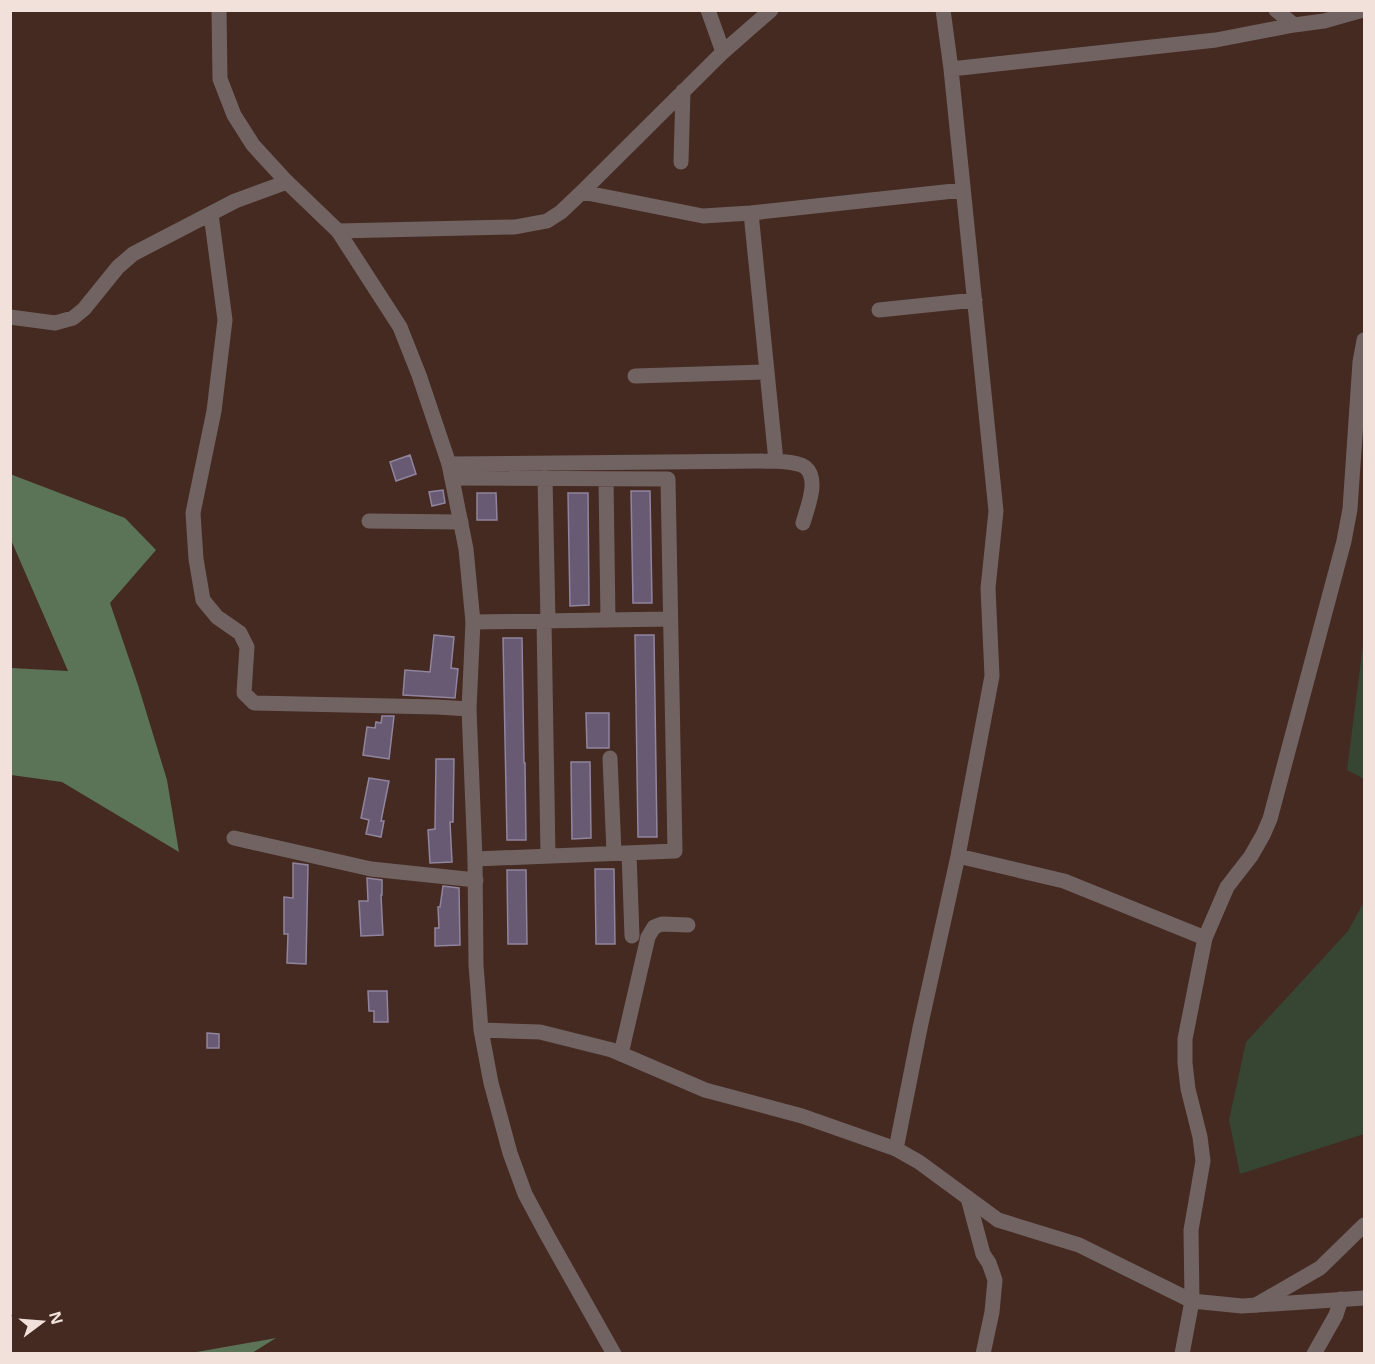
<svg xmlns="http://www.w3.org/2000/svg" width="1375" height="1364" viewBox="0 0 1375 1364" font-family="'Noto Sans',sans-serif">
<style>
.green{fill:#364633}
.forest{fill:#5b7357}
.building{fill:#675a72;stroke:#91849e;stroke-width:1.5}
.lines{fill:none;stroke-linecap:round;stroke-linejoin:round}
.minor{stroke:#726363;stroke-width:15}
.tertiary{stroke:#726363;stroke-width:15}
</style>
<rect width="100%" height="100%" fill="#442a21"/>
<path class="green" d="M1364,637V779L1347,770Z
M1364,902V1134L1240,1174L1229,1120L1246,1042L1348,931Z"/>
<path class="forest" d="M10,474L125,518L156,550L110,603L138,685L167,780L179,852L62,782L11,775V668L68,671L11,540Z
M276,1338L252,1353H191Z"/>
<path class="building" d="M410,455L416,474L396,481L390,462Z
M443,490L445,503L432,506L429,492Z
M631,491H650L652,603H633Z
M477,493H496L497,520H477Z
M568,493H588L589,605L570,606Z
M434,635L454,637L451,668L458,669L455,698L403,695L405,670L430,672Z
M635,635H654L657,837H638Z
M503,638H522L524,763H525L526,840H507Z
M586,713H609V748H587Z
M382,716H394L389,759L363,755L367,727L375,728L376,722L381,723Z
M436,759H454L453,822H450L452,862L430,863L428,830L435,829Z
M571,762H590L591,838L572,839Z
M369,778L389,781L381,821H384L381,837L366,834L369,820L361,818Z
M293,863L308,865L306,964L287,963L288,934H284V897L293,898Z
M595,869H614L615,944H596Z
M507,870H526L527,944H508Z
M367,878L382,880V895H381L383,935L361,936L359,901H368Z
M443,886L459,888L460,945L435,946V928H439L438,907H440Z
M368,991H387L388,1022H374V1011H369Z
M207,1033L219,1034V1048H207Z"/>
<g class="lines">
<path class="minor" d="M708,10L723,52
M1276,10L1294,25
M951,69L1216,40L1294,25L1324,21L1363,10
M681,162L683,91
M582,192L703,216L751,213L963,190
M211,214L225,320L214,411L193,513L196,559L203,600L217,617L240,633L247,647L244,693L254,703L437,707L469,709
M338,231L515,227L547,221L561,212L582,192L723,52L771,10
M879,310L975,300
M10,317L55,323L73,318L84,309L118,267L133,254L235,201L287,182
M635,376L767,372
M776,461C784,462 798,462 805,467C820,479 807,508 803,523
M449,464L776,461L751,213
M452,478L668,479L675,851L475,859
M545,478L548,621
M606,479L608,620
M369,521L461,522
M544,621L548,855
M473,622L670,619
M610,758L614,853
M234,838L371,869L476,880
M629,853L632,936
M958,856L1064,881L1205,938
M621,1054L648,937L654,927L662,924L688,925
M896,1149L920,1028L958,856L992,676L988,588L996,511L951,69L943,10
M968,1198L983,1254L989,1263L995,1280L992,1312L983,1354
M1256,1305L1320,1268L1364,1225
M1182,1354L1192,1301
M1314,1354L1336,1315L1341,1299"/>
<path class="tertiary" d="M219,10L220,79L234,115L253,145L287,182L338,231L400,327L419,375L449,464L466,549L473,622L469,709L475,859L476,965L481,1030L491,1083L510,1153L525,1194L547,1235L614,1354
M481,1030L540,1032L612,1050L705,1090L802,1116L896,1149L919,1162L998,1220L1079,1245L1192,1301L1242,1306L1364,1298
M1192,1301L1191,1230L1203,1161L1200,1137L1188,1089L1185,1063V1039L1205,938L1227,887L1251,856L1263,835L1270,819L1344,541L1350,509L1360,362L1364,340"/>
</g>
<rect width="1375" height="1364" fill="none" stroke="#f2e1db" stroke-width="24"/>
<g transform="translate(42 1322) rotate(74)" stroke="#442a21" stroke-width="4.5" paint-order="stroke">
<path d="M0-4.5L10 22L0 15L-10 22Z" fill="#f2e1db"/>
<text y="-9" font-size="16" font-weight="bold" text-anchor="middle" fill="#f2e1db">N</text>
</g>
</svg>
